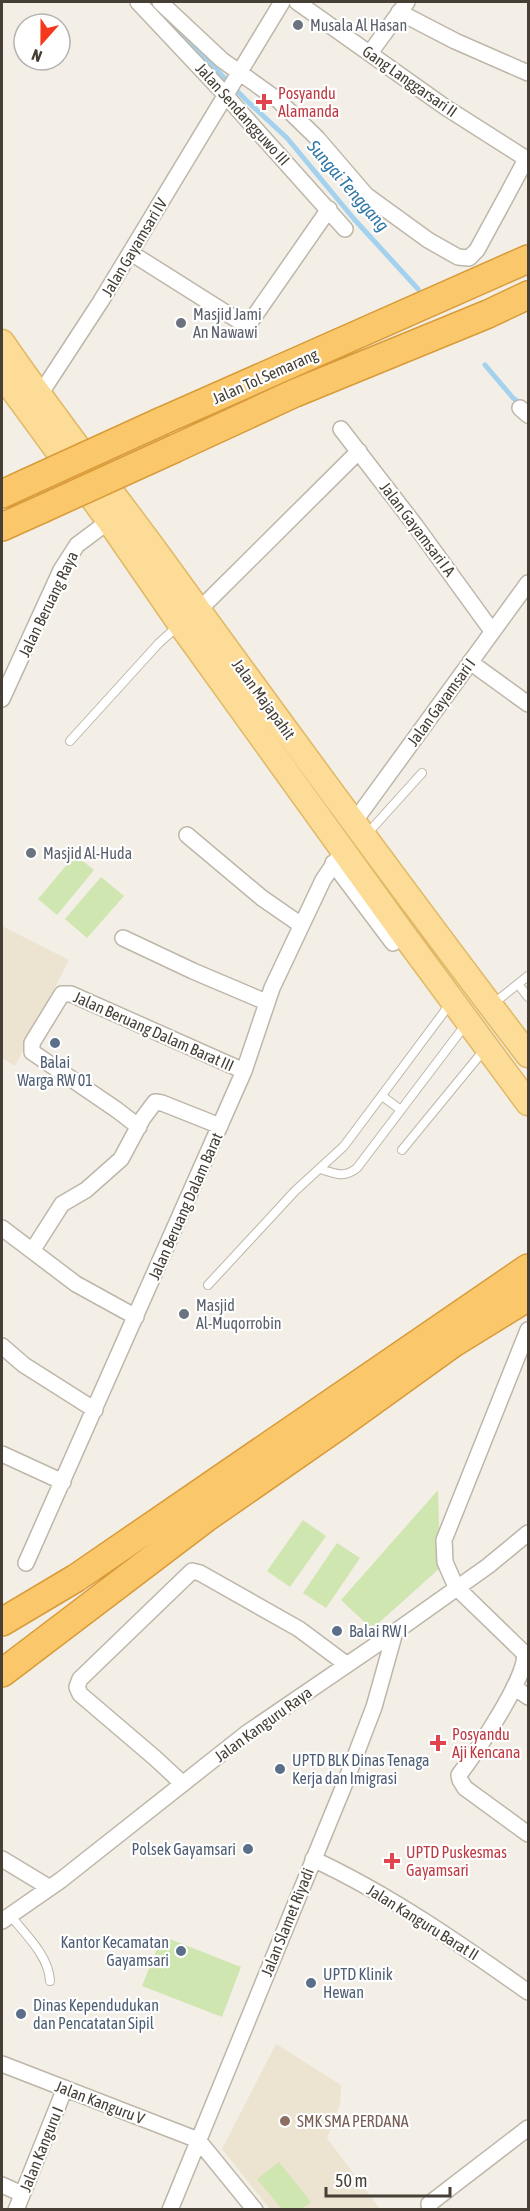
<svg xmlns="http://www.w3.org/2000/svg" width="530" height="2211" viewBox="0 0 530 2211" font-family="'Asap Condensed',sans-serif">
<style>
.education{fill:#ece3d0}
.green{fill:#cfe6b0}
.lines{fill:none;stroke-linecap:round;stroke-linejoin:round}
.stream{stroke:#a4d2ee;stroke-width:5}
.lane-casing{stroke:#beb6a9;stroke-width:10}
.street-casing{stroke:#beb6a9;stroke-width:18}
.primary-casing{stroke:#e1b966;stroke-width:27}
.highway-casing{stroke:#d99b39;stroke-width:30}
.lane{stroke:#fff;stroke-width:8}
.street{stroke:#fff;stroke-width:15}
.primary{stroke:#fcdc96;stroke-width:24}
.highway{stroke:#fac76a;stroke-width:27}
.highway-bridge-casing{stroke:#d99b39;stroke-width:30;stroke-linecap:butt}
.highway-bridge{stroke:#fac76a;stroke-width:27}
.worship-dot{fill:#6b7280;stroke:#fff;stroke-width:2}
.health-dot{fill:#e0444e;stroke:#fff;stroke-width:2}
.service-dot{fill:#5c6f8a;stroke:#fff;stroke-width:2}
.education-dot{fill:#8d6e63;stroke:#fff;stroke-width:2}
.labels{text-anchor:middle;stroke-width:4.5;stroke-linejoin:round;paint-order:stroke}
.worship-label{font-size:16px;fill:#5b616d;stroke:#fff;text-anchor:start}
.street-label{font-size:16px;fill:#453f36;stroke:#fff}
.health-label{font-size:16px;fill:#be3a42;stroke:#fff;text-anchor:start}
.service-label{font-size:16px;fill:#4e5e75;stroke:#fff;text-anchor:start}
.education-label{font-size:16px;fill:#785e54;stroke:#fff;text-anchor:start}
.water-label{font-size:18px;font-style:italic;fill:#2f78a7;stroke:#fff}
</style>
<rect width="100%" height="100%" fill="#f3efe6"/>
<path class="education" d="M2,926L69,960L15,1066L2,1058Z
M276,2044L341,2085L340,2104L327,2138L380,2209H270L222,2149Z"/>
<path class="green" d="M75,855L94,870L57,915L38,899Z
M101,877L124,896L87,938L65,919Z
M438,1490L440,1568L372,1629L341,1600Z
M303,1520L326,1536L290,1587L267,1571Z
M337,1543L360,1558L326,1608L303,1593Z
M162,1936L241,1967L222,2017L142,1986Z
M279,2162L311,2202L301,2209H282L257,2179Z"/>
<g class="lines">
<path class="stream" d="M166,18L246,100L287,138L354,219L418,289
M485,365L513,398L523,405"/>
<defs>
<path id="lane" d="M70,741L159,643L179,625
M367,834L422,773
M518,984L528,997
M494,1003L528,976
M382,1096L401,1110
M402,1150L484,1050
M321,1169C335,1174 345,1178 357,1168L466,1024
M208,1285L295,1191L344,1146L450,1004
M10,1915C25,1934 49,1956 50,1981"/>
<path id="street" d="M138,2L218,87L345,229
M160,2L222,60L278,100L317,138L366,195L428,240L458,257L469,258L477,250L508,193L524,163L522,156L445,107L297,2
M399,12L455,41L528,73
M370,53L407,2
M131,253L242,323L251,321L329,209
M39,396L101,301L282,2
M520,408L528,415
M341,429L415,525L492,631
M199,610L359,451
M470,662L528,704
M2,699L61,570L77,545L109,521
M354,822L528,583
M187,835L262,898L301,925
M333,863L393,943L404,935
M123,938L193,971L266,1002
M139,1127L117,1110L32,1052V1043L62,994H71L244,1071
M2,1228L76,1284L136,1317
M32,1251L62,1204L86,1190L121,1159L143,1118L155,1102L162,1103L220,1126
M528,1330L444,1540L445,1562L456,1587L524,1653C530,1674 474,1755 459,1775L460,1780L465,1788L528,1834
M2,1346L24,1365L95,1410
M2,1454L63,1482
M26,1563L225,1114L244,1071L272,988L323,880L344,849
M514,1687L528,1697
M183,1784L155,1758L80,1694L77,1687L80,1679L192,1571L200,1573L299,1629L346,1664
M2,1859L50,1888
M313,1859C390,1895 459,1943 528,1992
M2,1921L61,1880L247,1733L395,1632L488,1566L528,1533
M2,2064L198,2140L255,2210
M2,2185L22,2194
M16,2210L65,2088
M170,2210L343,1788L374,1707L395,1632
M430,2210L429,2204L433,2201L528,2128"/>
<path id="primary" d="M2,342C52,415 107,485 160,557C281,724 403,891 528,1055
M2,375L109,521L180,624L404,935L528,1103"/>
<path id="highway" d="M162,421L528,259
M176,448L295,393L488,314L528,295
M2,494L26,483
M2,527L42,509
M2,1622L76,1578L528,1268
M2,1673L206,1518L337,1427L452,1344L528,1297"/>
</defs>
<use href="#lane" class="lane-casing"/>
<use href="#street" class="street-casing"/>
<use href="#primary" class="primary-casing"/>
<use href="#highway" class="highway-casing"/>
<use href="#lane" class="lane"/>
<use href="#street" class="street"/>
<use href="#primary" class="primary"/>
<use href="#highway" class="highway"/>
<defs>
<path id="highway-bridge" d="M26,483L162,421
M42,509L176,448"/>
</defs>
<use href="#highway-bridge" class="highway-bridge-casing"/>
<use href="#highway-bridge" class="highway-bridge"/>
</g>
<g class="worship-dot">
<circle cx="298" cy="25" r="6"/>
<circle cx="181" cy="323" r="6"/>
<circle cx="31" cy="853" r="6"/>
<circle cx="184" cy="1314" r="6"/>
</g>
<g class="health-dot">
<path d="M261 93h6v6h6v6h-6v6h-6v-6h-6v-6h6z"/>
<path d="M435 1734h6v6h6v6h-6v6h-6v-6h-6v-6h6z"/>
<path d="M389 1852h6v6h6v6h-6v6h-6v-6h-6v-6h6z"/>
</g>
<g class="service-dot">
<circle cx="55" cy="1043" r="6"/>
<circle cx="337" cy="1631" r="6"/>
<circle cx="280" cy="1769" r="6"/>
<circle cx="248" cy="1849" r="6"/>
<circle cx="181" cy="1951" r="6"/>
<circle cx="311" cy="1983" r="6"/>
<circle cx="21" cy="2014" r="6"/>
</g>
<circle class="education-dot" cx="285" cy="2121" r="6"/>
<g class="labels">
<g class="worship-label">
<text x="310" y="31">Musala Al Hasan</text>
<text x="193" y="320">Masjid Jami<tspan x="193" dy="18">An Nawawi</tspan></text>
<text x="43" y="859">Masjid Al-Huda</text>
<text x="196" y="1311">Masjid<tspan x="196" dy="18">Al-Muqorrobin</tspan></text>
</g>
<g class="street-label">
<text transform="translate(410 81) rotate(35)" y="6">Gang Langgarsari II</text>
<text transform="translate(243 114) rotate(48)" y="6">Jalan Sendangguwo III</text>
<text transform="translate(134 247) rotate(-59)" y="6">Jalan Gayamsari IV</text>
<text transform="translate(265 376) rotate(-24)" y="6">Jalan Tol Semarang</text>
<text transform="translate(418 529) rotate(53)" y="6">Jalan Gayamsari I A</text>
<text transform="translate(48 604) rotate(-64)" y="6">Jalan Beruang Raya</text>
<text transform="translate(264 699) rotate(54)" y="6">Jalan Majapahit</text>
<text transform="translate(441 702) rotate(-54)" y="6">Jalan Gayamsari I</text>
<text transform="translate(154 1031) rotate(24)" y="6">Jalan Beruang Dalam Barat III</text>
<text transform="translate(185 1206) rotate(-66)" y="6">Jalan Beruang Dalam Barat</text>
<text transform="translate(263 1724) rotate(-36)" y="6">Jalan Kanguru Raya</text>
<text transform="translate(287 1922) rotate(-68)" y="6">Jalan Slamet Riyadi</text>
<text transform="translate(423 1922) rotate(32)" y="6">Jalan Kanguru Barat II</text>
<text transform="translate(100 2102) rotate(21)" y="6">Jalan Kanguru V</text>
<text transform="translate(41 2149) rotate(-68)" y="6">Jalan Kanguru I</text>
</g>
<g class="health-label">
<text x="278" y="99">Posyandu<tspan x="278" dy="18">Alamanda</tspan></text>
<text x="452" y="1740">Posyandu<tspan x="452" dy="18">Aji Kencana</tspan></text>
<text x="406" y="1858">UPTD Puskesmas<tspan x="406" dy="18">Gayamsari</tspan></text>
</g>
<g class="service-label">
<text x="55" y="1068" text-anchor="middle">Balai<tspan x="55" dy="18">Warga RW 01</tspan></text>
<text x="349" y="1637">Balai RW I</text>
<text x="292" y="1766">UPTD BLK Dinas Tenaga<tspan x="292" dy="18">Kerja dan Imigrasi</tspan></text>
<text x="236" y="1855" text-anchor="end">Polsek Gayamsari</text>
<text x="169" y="1948" text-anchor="end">Kantor Kecamatan<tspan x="169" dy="18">Gayamsari</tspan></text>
<text x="323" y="1980">UPTD Klinik<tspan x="323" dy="18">Hewan</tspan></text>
<text x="33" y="2011">Dinas Kependudukan<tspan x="33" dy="18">dan Pencatatan Sipil</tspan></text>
</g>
<g class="education-label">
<text x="297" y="2127">SMK SMA PERDANA</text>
</g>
<g class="water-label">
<text transform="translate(348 186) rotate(49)" y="6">Sungai Tenggang</text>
</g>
</g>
<rect width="530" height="2211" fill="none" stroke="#453f36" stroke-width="6"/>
<g transform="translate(42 42) rotate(201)"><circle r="28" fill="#ffffff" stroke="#b5b2af" stroke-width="1.5"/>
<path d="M0-4.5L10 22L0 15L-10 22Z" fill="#f5371b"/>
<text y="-9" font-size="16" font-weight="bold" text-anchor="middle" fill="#453f36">N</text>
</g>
<path d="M326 2187v9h124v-9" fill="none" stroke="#453f36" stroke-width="3"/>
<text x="335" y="2187" font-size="18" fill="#453f36" stroke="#ffffff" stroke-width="4.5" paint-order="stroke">50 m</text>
</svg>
